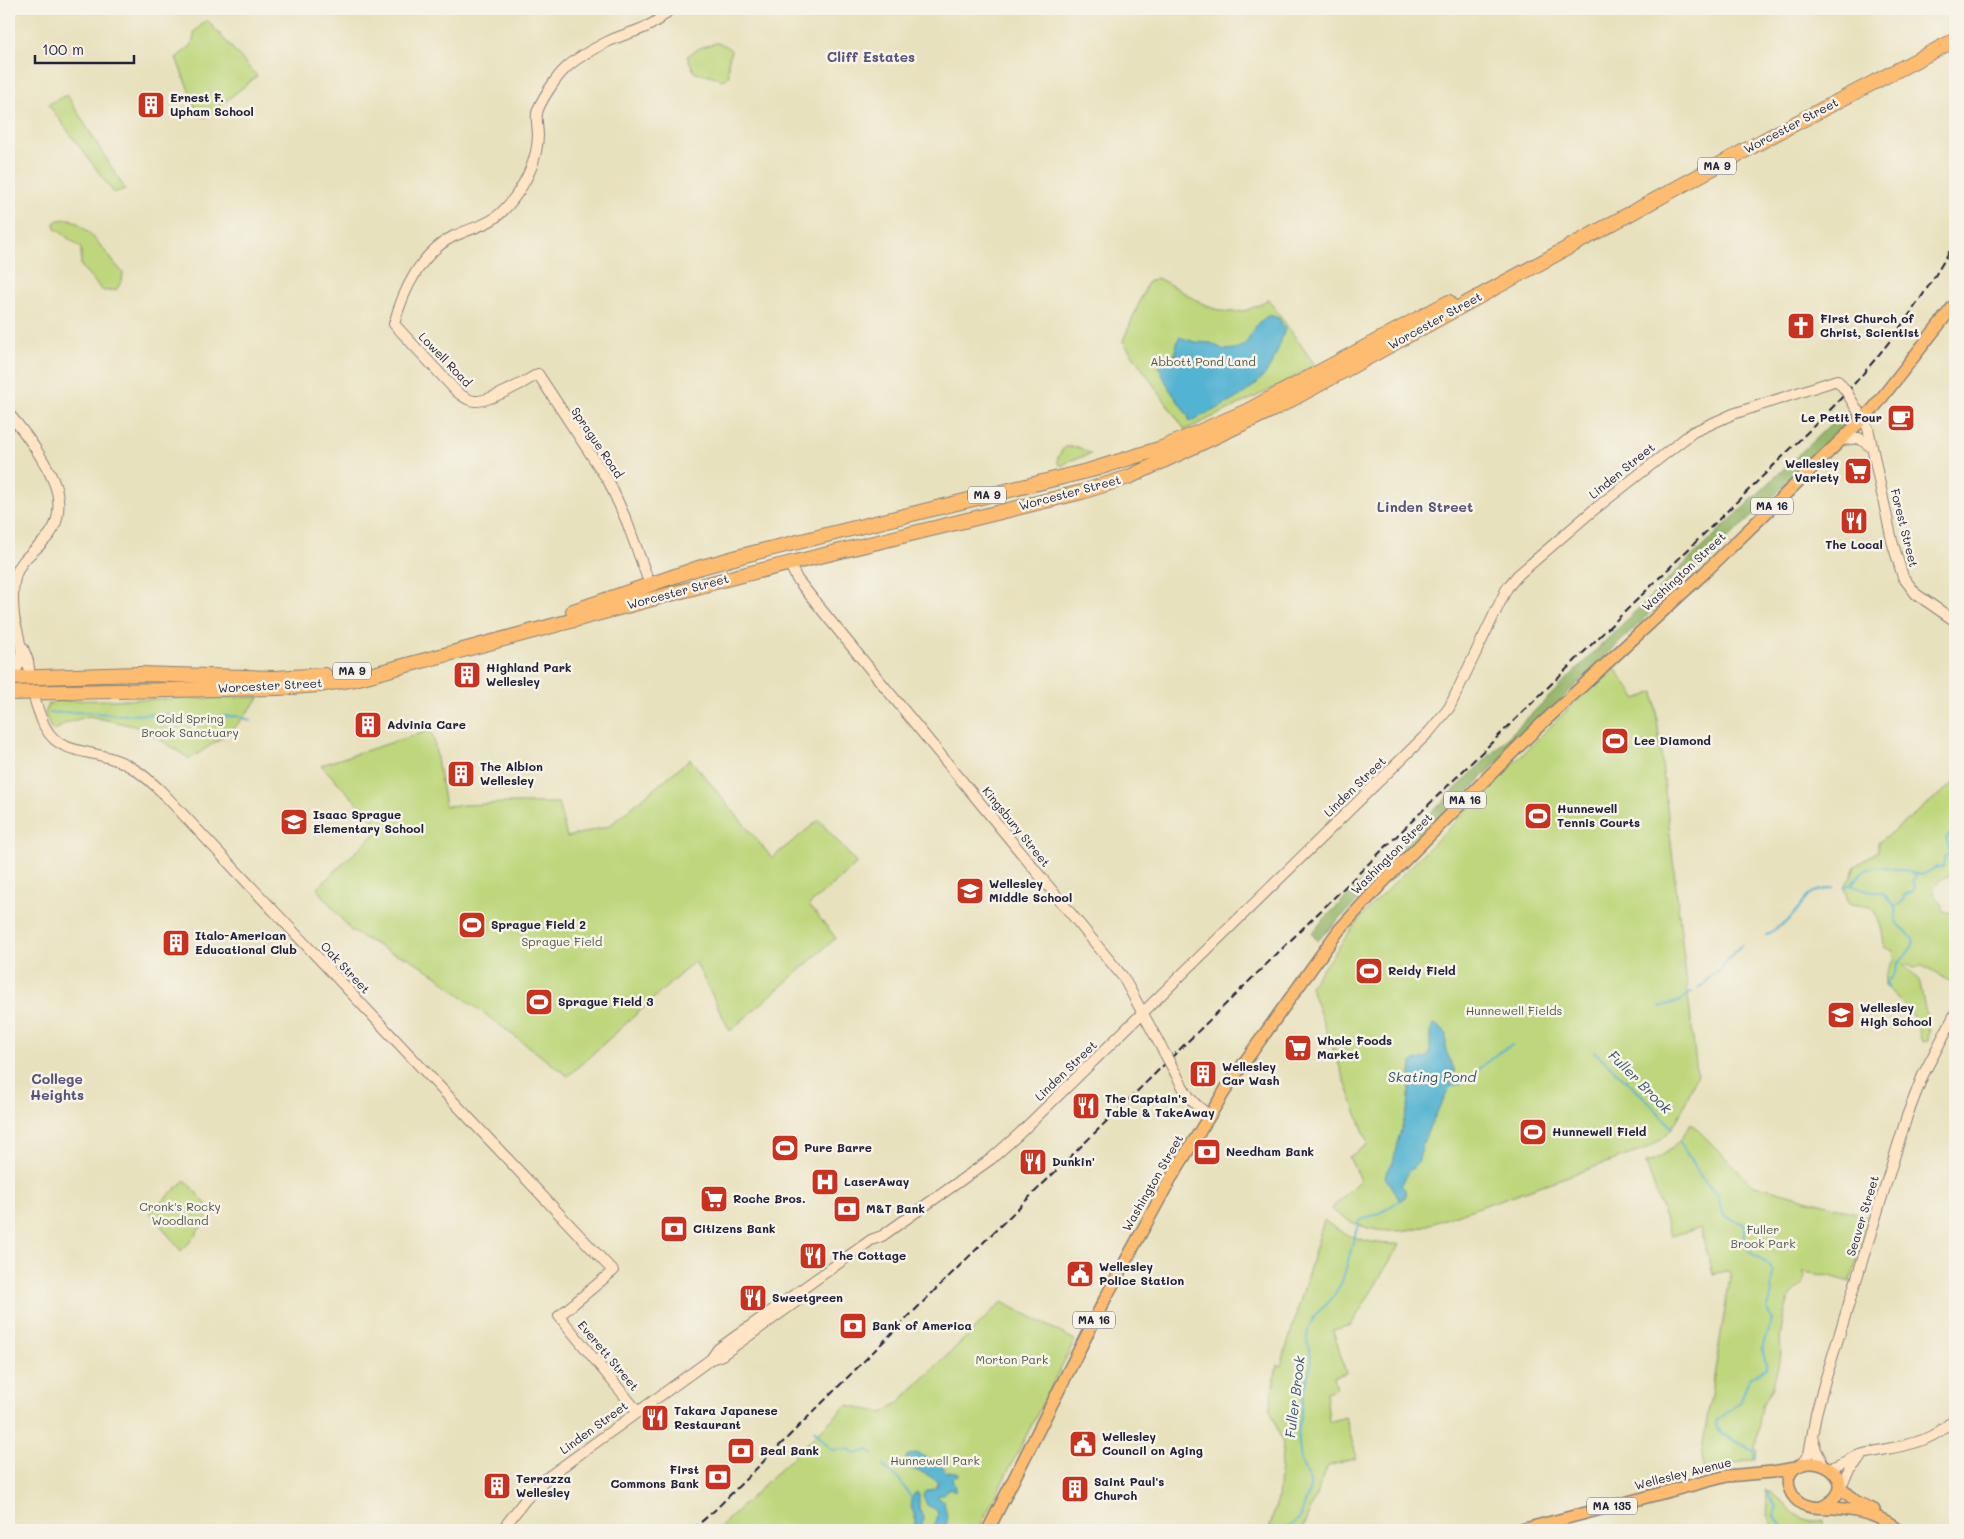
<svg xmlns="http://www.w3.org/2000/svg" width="1964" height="1539" viewBox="0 0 1964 1539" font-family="Mali,sans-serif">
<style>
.green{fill:#bed77c;stroke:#707c5c}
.forest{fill:#96b86c;stroke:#5c6d54}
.water{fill:#53b3d2;stroke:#3a6a86}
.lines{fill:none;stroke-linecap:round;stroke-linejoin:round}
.stream{stroke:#53b3d2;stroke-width:2}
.secondary-casing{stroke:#85827c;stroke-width:12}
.primary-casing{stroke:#85827c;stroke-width:14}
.highway-casing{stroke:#85827c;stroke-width:16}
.secondary{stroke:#ffe4c6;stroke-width:10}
.primary{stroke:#febc71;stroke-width:11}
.highway{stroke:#febc71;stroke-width:14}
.rail{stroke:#22223b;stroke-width:2;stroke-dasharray:8 4;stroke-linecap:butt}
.secondary-bridge-casing{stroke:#85827c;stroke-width:12;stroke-linecap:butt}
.secondary-bridge{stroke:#ffe4c6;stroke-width:10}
.labels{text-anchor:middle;stroke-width:5;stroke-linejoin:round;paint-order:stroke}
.shield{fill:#f7f3e8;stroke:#62616f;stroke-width:1}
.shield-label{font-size:11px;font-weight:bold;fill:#22223b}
.poi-label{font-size:12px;font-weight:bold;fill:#22223b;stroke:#f7f3e8;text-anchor:start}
.street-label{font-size:12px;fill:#22223b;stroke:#f7f3e8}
.park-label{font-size:12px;fill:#51584e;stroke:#f7f3e8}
.neighbourhood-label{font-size:14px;font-weight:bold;fill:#59547b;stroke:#f7f3e8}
.water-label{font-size:14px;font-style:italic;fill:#335570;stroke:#f7f3e8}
</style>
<rect width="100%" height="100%" fill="#f7f3e8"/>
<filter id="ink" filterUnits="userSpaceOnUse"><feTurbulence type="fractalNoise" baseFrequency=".02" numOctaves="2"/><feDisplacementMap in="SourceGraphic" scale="10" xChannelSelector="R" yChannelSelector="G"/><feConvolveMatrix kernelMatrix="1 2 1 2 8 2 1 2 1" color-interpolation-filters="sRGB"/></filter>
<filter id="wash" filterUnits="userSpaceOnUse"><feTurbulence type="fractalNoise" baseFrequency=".0096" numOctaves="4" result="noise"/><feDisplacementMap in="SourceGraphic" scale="20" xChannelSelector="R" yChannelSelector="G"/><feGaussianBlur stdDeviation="1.12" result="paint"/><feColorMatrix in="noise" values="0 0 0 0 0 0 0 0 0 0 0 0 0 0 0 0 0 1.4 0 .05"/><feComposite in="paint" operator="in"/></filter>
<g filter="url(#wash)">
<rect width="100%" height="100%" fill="#e8e1bd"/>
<path class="green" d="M207,20L257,76L206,117L199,116L176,58L192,45L195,31Z
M716,43C722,44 728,45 731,51L728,63L729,76L726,79L721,80L710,75L695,73L687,56L702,47Z
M67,95L125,189L114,193L48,104Z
M70,219C90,227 108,257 123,273L122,281L116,290L104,291L101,289L81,266V248L55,228L54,223L58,220Z
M1157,278C1199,297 1223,331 1268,299L1315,365L1274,388L1185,430L1123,341L1148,282Z
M1066,447H1078L1091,454L1071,460L1061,466L1058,463V457L1062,450Z
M1614,667L1637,699L1654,692L1697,1074C1684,1105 1678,1133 1646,1149L1419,1228C1387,1235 1357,1230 1331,1209L1360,1180L1349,1157L1368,1144L1310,986L1351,930L1370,907L1561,716Z
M260,697L232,731L190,759L159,739L134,726L89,716L66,723L54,731L50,727L45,713L49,704L56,701Z
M431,730L434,741L445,806L505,803H558L567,837L609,826L690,759L772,858L819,820L857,864L809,905L836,938L730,1031L695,961L568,1076L458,994L436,975L409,958L390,952L351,931L317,888L381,828L321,765Z
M1955,782V875C1944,876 1935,881 1933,893L1942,905L1943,911L1955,914V984L1922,966L1916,967L1902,964L1917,977L1920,983L1929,1031L1928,1041L1922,1042L1915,1019L1907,1007L1885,986C1884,978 1889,964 1895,960L1893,951L1884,947C1884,937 1879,912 1869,907C1864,905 1855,905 1849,904L1844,887L1851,877L1855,866L1878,851V843Z
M1691,1123L1752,1184L1870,1217L1850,1282L1830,1276L1803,1272L1805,1276L1803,1283L1789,1299L1784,1314L1780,1339L1781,1353L1772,1389L1762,1406L1755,1447L1757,1452L1756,1455L1753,1456V1459L1704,1472L1701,1456L1731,1272L1725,1271L1713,1274L1700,1228L1671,1236L1646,1163C1667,1156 1681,1142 1691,1123Z
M185,1180L215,1214L198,1230L196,1236L181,1251L150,1212Z
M1324,1220C1345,1238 1373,1245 1400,1244L1351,1325L1333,1330L1346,1373L1334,1377L1337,1388L1326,1392L1329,1422L1345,1417L1357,1458L1328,1466L1302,1530H1269L1278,1498L1283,1444L1270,1409L1277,1365L1281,1366Z
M1002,1302L1075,1340L978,1530H717L847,1405L883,1413L898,1403Z
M1765,1489C1786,1501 1797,1527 1824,1520V1530H1772Z"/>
<path class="forest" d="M1845,413L1854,419L1852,424C1668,590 1493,767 1317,941L1312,933L1325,918L1648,599L1838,417Z"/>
<path class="water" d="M1269,315L1279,318L1285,329C1281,341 1277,354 1271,365C1255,395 1218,407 1190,422L1188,416L1170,390L1158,366L1172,361L1179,337L1195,342L1211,343L1224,350L1235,349L1245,345L1258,323Z
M1435,1024L1446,1033V1051L1455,1071L1453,1081L1431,1124L1424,1140L1418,1163L1408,1173L1401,1186L1405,1189L1406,1196L1400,1201L1385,1177L1387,1170L1393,1163L1397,1143L1408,1107L1412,1062L1427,1057L1430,1054V1033L1432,1025Z
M917,1453L943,1467L946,1472L959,1473V1475L953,1477L952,1480L957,1491L949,1489L943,1495H938V1498L944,1501C945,1512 951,1521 943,1530H931L936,1522L938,1513L935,1509L927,1505L923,1495L925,1492L935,1488L938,1482L926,1474L909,1468L905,1464L906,1457Z
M917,1492L919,1495V1508L923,1516L922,1530H913C914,1526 916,1521 915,1517C911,1505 907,1505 915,1493Z"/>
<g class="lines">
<path class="stream" d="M50,713L87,712L117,715L167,714L184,722L189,718L201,717L239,716L251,721
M1851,885L1861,889L1884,893L1895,907
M1845,886L1851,885C1856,879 1862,872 1868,869C1881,862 1909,873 1922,875L1937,867H1943L1945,857L1951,853L1946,838L1955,831
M1766,935L1788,921L1809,895L1814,892L1834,887
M1699,987L1705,984L1710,976L1720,970L1734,952L1742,945
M1889,989L1886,982L1896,972L1897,965L1912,947L1914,940L1896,921L1895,907L1902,902L1904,895L1914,891L1915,885L1913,880L1917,874
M1660,1007L1680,1001L1692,992
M1594,1051L1649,1102L1672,1128
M1446,1089L1464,1081L1499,1052L1512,1045
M1680,1142L1699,1174L1717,1195L1724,1216L1744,1224C1745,1232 1742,1237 1745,1245C1749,1256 1768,1259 1773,1273L1771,1288L1772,1293L1767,1308L1772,1320C1769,1329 1765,1337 1763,1346C1761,1353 1767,1362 1767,1369L1752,1376L1748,1382L1740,1403L1717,1420L1716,1426L1721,1434L1753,1450L1755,1459
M814,1430L832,1450L849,1449L856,1454L869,1450L873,1455
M883,1466L899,1479L912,1499
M1767,1492L1776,1508L1775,1516L1784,1526L1783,1530
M1284,1530L1300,1518L1310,1488V1482L1301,1461L1298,1434L1304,1392L1312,1360L1307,1341L1308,1329L1316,1314L1331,1300L1342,1282L1359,1221L1384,1211L1400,1200"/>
</g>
</g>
<g filter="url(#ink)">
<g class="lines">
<defs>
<path id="secondary" d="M1856,408L1868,428L1892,541L1903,577L1916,594L1955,621
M9,414C25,432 56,474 58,498C63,546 23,545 15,578C12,590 13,605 14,616C17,636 31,662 9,675
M1842,440L1859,438L1871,447
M789,563L797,579L829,619L1123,977L1165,1054
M650,585L627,522L609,482L538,374C525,382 489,402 475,401C468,401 463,396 457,392L394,324C403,291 421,252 454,236C483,223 493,226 514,198C528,179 537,160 538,136C538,129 536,120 537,113C539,103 557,76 565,69C576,58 593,49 607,42C631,30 649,32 670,9
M23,648L28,661L30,677
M34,692C34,702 38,708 41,718C54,755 82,748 113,759C132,765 146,777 161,791L613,1271L559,1316L638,1412
M1176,1074C1185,1092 1192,1105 1210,1115
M711,1359L718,1349L871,1240L882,1236L991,1159L1018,1135L1429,732L1449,708L1507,588L1518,575L1591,512L1693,432L1733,414L1837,380L1846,391
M1813,1439L1816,1450L1824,1466
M1800,1466L1809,1454L1816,1414L1824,1384L1907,1116L1923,1075L1955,1014
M1828,1468C1840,1466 1848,1459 1860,1455C1896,1445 1927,1448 1955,1418
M1841,1485L1850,1469L1861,1458
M502,1530L525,1500L548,1477L711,1359L722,1355L800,1299"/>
<path id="primary" d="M1841,1487L1855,1501L1874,1510
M1822,1507C1866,1485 1819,1450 1795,1468C1781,1479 1791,1500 1805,1505C1814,1509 1825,1507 1835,1508C1858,1510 1881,1515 1899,1530
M988,1530L1106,1297L1171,1178L1231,1081L1339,930L1384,881L1537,728L1702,575L1873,409L1955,304
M1521,1530L1727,1476L1772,1472L1795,1468"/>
<path id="highway" d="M573,611L698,568L745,555L1091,470L1162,448L1247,411L1449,302
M9,678L139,674L275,678L325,675
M9,693L280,688L318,685L355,679L730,578L1082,492L1129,477L1276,408L1777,133L1955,40"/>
</defs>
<use href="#secondary" class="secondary-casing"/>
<use href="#primary" class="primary-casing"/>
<use href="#highway" class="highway-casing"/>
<use href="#secondary" class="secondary"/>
<use href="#primary" class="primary"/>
<use href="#highway" class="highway"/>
<path class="rail" d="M692,1530L715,1510L936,1289L1829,411C1879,359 1921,304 1955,241"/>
<defs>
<path id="secondary-bridge" d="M1846,391L1856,408
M1165,1054L1176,1074"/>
</defs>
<use href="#secondary-bridge" class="secondary-bridge-casing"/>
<use href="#secondary-bridge" class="secondary-bridge"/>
</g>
</g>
<defs>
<symbol id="building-square" viewBox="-11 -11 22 22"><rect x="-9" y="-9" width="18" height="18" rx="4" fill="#c8321e" stroke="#f7f3e8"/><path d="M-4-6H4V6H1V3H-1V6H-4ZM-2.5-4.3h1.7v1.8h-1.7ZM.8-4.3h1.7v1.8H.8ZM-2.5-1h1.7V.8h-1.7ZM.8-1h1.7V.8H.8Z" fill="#fff"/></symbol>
<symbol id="church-square" viewBox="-11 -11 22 22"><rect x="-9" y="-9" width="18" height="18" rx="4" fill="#c8321e" stroke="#f7f3e8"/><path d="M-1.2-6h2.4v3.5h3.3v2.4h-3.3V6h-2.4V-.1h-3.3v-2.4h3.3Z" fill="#fff"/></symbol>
<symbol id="cafe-square" viewBox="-11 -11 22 22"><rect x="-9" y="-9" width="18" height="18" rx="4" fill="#c8321e" stroke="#f7f3e8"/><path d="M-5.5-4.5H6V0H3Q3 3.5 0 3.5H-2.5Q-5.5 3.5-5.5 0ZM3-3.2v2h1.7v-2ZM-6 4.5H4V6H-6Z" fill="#fff"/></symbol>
<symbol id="supermarket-square" viewBox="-11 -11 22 22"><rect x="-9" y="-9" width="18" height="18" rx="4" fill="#c8321e" stroke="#f7f3e8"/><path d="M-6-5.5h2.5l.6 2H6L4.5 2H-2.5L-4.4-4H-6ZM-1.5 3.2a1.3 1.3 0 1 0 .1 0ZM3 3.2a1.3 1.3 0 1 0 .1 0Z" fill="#fff"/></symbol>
<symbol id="restaurant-square" viewBox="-11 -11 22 22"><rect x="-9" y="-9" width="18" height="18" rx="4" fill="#c8321e" stroke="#f7f3e8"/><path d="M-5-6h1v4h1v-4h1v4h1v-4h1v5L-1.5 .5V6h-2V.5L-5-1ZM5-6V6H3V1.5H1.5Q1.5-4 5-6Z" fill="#fff"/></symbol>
<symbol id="stadium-square" viewBox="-11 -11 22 22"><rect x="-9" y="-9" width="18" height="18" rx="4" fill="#c8321e" stroke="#f7f3e8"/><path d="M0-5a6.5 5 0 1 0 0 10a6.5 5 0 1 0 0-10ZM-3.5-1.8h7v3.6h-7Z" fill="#fff"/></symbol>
<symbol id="school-square" viewBox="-11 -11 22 22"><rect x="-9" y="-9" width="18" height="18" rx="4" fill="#c8321e" stroke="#f7f3e8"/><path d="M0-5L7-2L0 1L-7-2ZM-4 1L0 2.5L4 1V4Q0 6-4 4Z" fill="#fff"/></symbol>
<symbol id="bank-square" viewBox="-11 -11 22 22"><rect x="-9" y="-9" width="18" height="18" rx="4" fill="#c8321e" stroke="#f7f3e8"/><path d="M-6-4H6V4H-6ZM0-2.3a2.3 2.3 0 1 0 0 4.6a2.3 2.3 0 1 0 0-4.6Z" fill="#fff"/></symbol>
<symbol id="hospital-square" viewBox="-11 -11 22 22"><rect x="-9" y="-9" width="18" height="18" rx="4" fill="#c8321e" stroke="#f7f3e8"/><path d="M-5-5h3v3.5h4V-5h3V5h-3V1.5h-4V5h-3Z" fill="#fff"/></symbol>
<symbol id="civic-square" viewBox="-11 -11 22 22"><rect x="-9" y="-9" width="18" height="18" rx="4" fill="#c8321e" stroke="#f7f3e8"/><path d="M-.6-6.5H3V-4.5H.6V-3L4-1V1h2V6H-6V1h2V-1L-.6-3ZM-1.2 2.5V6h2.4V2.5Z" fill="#fff"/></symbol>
</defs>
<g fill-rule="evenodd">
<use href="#building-square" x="135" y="89" width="32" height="32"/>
<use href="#church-square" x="1785" y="310" width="32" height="32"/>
<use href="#cafe-square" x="1885" y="402" width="32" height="32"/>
<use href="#supermarket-square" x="1842" y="455" width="32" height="32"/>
<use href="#restaurant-square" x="1838" y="505" width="32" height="32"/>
<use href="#building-square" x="451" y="659" width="32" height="32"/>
<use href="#building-square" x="352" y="709" width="32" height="32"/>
<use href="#stadium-square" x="1599" y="725" width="32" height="32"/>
<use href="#building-square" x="445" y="758" width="32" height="32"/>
<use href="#stadium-square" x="1522" y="800" width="32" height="32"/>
<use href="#school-square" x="278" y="806" width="32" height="32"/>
<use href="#school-square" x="954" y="875" width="32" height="32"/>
<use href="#stadium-square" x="456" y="909" width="32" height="32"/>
<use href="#building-square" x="160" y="927" width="32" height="32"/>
<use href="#stadium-square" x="1353" y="955" width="32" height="32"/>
<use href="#stadium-square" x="523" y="986" width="32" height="32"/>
<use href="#school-square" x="1825" y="999" width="32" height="32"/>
<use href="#supermarket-square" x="1282" y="1032" width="32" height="32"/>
<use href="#building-square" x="1187" y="1058" width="32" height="32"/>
<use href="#restaurant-square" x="1070" y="1090" width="32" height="32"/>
<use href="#stadium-square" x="1517" y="1116" width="32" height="32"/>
<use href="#stadium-square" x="769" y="1132" width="32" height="32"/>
<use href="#bank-square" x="1191" y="1136" width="32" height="32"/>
<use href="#restaurant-square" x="1017" y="1146" width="32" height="32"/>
<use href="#hospital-square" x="809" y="1166" width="32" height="32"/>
<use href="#supermarket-square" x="698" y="1183" width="32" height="32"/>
<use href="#bank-square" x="831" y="1193" width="32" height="32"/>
<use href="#bank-square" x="658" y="1213" width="32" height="32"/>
<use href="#restaurant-square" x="797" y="1240" width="32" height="32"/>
<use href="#civic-square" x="1064" y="1258" width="32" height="32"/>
<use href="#restaurant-square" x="737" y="1282" width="32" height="32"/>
<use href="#bank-square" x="837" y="1310" width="32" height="32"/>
<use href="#restaurant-square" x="639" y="1402" width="32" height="32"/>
<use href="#civic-square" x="1067" y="1428" width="32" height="32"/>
<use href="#bank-square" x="725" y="1435" width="32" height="32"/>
<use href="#bank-square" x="702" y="1461" width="32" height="32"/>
<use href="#building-square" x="481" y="1470" width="32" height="32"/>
<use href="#building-square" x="1059" y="1473" width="32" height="32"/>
</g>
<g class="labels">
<g class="shield">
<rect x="1698" y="157.5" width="38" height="17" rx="4"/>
<rect x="968" y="486.5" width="38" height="17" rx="4"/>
<rect x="1751" y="497.5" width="42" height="17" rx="4"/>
<rect x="333" y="662.5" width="38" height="17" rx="4"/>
<rect x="1444" y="791.5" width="42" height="17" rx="4"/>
<rect x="1073" y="1311.5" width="42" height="17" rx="4"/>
<rect x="1587" y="1497.5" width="50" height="17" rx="4"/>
</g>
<g class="shield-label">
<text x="1717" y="170">MA 9</text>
<text x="987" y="499">MA 9</text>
<text x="1772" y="510">MA 16</text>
<text x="352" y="675">MA 9</text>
<text x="1465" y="804">MA 16</text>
<text x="1094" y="1324">MA 16</text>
<text x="1612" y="1510">MA 135</text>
</g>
<g class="poi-label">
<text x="170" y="102">Ernest F.<tspan x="170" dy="14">Upham School</tspan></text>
<text x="1820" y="323">First Church of<tspan x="1820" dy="14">Christ, Scientist</tspan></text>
<text x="1882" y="422" text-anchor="end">Le Petit Four</text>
<text x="1839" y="468" text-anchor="end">Wellesley<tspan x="1839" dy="14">Variety</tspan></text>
<text x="1854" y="549" text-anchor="middle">The Local</text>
<text x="486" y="672">Highland Park<tspan x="486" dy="14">Wellesley</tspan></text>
<text x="387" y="729">Advinia Care</text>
<text x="1634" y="745">Lee Diamond</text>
<text x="480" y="771">The Albion<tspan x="480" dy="14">Wellesley</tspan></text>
<text x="1557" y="813">Hunnewell<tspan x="1557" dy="14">Tennis Courts</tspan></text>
<text x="313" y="819">Isaac Sprague<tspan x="313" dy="14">Elementary School</tspan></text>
<text x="989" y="888">Wellesley<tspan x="989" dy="14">Middle School</tspan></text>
<text x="491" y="929">Sprague Field 2</text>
<text x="195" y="940">Italo-American<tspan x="195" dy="14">Educational Club</tspan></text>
<text x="1388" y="975">Reidy Field</text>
<text x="558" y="1006">Sprague Field 3</text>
<text x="1860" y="1012">Wellesley<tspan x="1860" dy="14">High School</tspan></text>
<text x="1317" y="1045">Whole Foods<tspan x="1317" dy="14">Market</tspan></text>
<text x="1222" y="1071">Wellesley<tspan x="1222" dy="14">Car Wash</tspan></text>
<text x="1105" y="1103">The Captain's<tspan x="1105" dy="14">Table &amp; TakeAway</tspan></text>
<text x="1552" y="1136">Hunnewell Field</text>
<text x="804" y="1152">Pure Barre</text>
<text x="1226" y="1156">Needham Bank</text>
<text x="1052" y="1166">Dunkin'</text>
<text x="844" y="1186">LaserAway</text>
<text x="733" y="1203">Roche Bros.</text>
<text x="866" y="1213">M&amp;T Bank</text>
<text x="693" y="1233">Citizens Bank</text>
<text x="832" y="1260">The Cottage</text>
<text x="1099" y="1271">Wellesley<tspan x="1099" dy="14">Police Station</tspan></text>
<text x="772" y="1302">Sweetgreen</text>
<text x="872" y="1330">Bank of America</text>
<text x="674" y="1415">Takara Japanese<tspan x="674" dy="14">Restaurant</tspan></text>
<text x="1102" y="1441">Wellesley<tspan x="1102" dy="14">Council on Aging</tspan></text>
<text x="760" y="1455">Beal Bank</text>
<text x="699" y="1474" text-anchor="end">First<tspan x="699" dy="14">Commons Bank</tspan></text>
<text x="516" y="1483">Terrazza<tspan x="516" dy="14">Wellesley</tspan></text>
<text x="1094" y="1486">Saint Paul's<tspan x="1094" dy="14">Church</tspan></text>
</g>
<g class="street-label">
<text transform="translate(1791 126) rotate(-28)" y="4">Worcester Street</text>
<text transform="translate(1435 321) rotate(-29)" y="4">Worcester Street</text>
<text transform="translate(445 360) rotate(46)" y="4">Lowell Road</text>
<text transform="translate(597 443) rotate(56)" y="4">Sprague Road</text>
<text transform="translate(1622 471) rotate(-39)" y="4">Linden Street</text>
<text transform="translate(1070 493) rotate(-15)" y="4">Worcester Street</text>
<text transform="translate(1904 528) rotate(76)" y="4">Forest Street</text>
<text transform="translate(1684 572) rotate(-43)" y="4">Washington Street</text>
<text transform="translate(678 592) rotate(-15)" y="4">Worcester Street</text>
<text transform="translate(270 686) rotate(-3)" y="4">Worcester Street</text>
<text transform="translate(1355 787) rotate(-44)" y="4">Linden Street</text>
<text transform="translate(1016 827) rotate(51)" y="4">Kingsbury Street</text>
<text transform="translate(1392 854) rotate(-45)" y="4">Washington Street</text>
<text transform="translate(345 968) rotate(47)" y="4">Oak Street</text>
<text transform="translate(1066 1071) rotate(-44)" y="4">Linden Street</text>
<text transform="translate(1153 1183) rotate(-60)" y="4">Washington Street</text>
<text transform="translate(1863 1216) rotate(-73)" y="4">Seaver Street</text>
<text transform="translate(608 1356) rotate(50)" y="4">Everett Street</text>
<text transform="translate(594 1428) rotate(-36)" y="4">Linden Street</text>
<text transform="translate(1683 1474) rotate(-14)" y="4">Wellesley Avenue</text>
</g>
<g class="park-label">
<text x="1203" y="366">Abbott Pond Land</text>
<text x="190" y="723">Cold Spring<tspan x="190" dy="14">Brook Sanctuary</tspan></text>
<text x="562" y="946">Sprague Field</text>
<text x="1514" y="1015">Hunnewell Fields</text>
<text x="180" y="1211">Cronk's Rocky<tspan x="180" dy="14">Woodland</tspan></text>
<text x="1763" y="1234">Fuller<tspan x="1763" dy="14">Brook Park</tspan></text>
<text x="1012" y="1364">Morton Park</text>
<text x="935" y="1465">Hunnewell Park</text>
</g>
<g class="neighbourhood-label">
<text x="871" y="62">Cliff Estates</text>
<text x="1425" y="512">Linden Street</text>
<text x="57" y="1084">College<tspan x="57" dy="16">Heights</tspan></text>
</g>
<g class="water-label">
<text x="1432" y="1082">Skating Pond</text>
<text transform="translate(1640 1082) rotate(45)" y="5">Fuller Brook</text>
<text transform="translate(1295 1397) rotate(-83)" y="5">Fuller Brook</text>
</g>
</g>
<rect width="1964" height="1539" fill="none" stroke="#f7f3e8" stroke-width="30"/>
<path d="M35 55v8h99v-8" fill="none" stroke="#22223b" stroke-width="2.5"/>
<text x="42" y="55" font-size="15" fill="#22223b" stroke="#f7f3e8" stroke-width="4" paint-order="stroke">100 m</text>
</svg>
